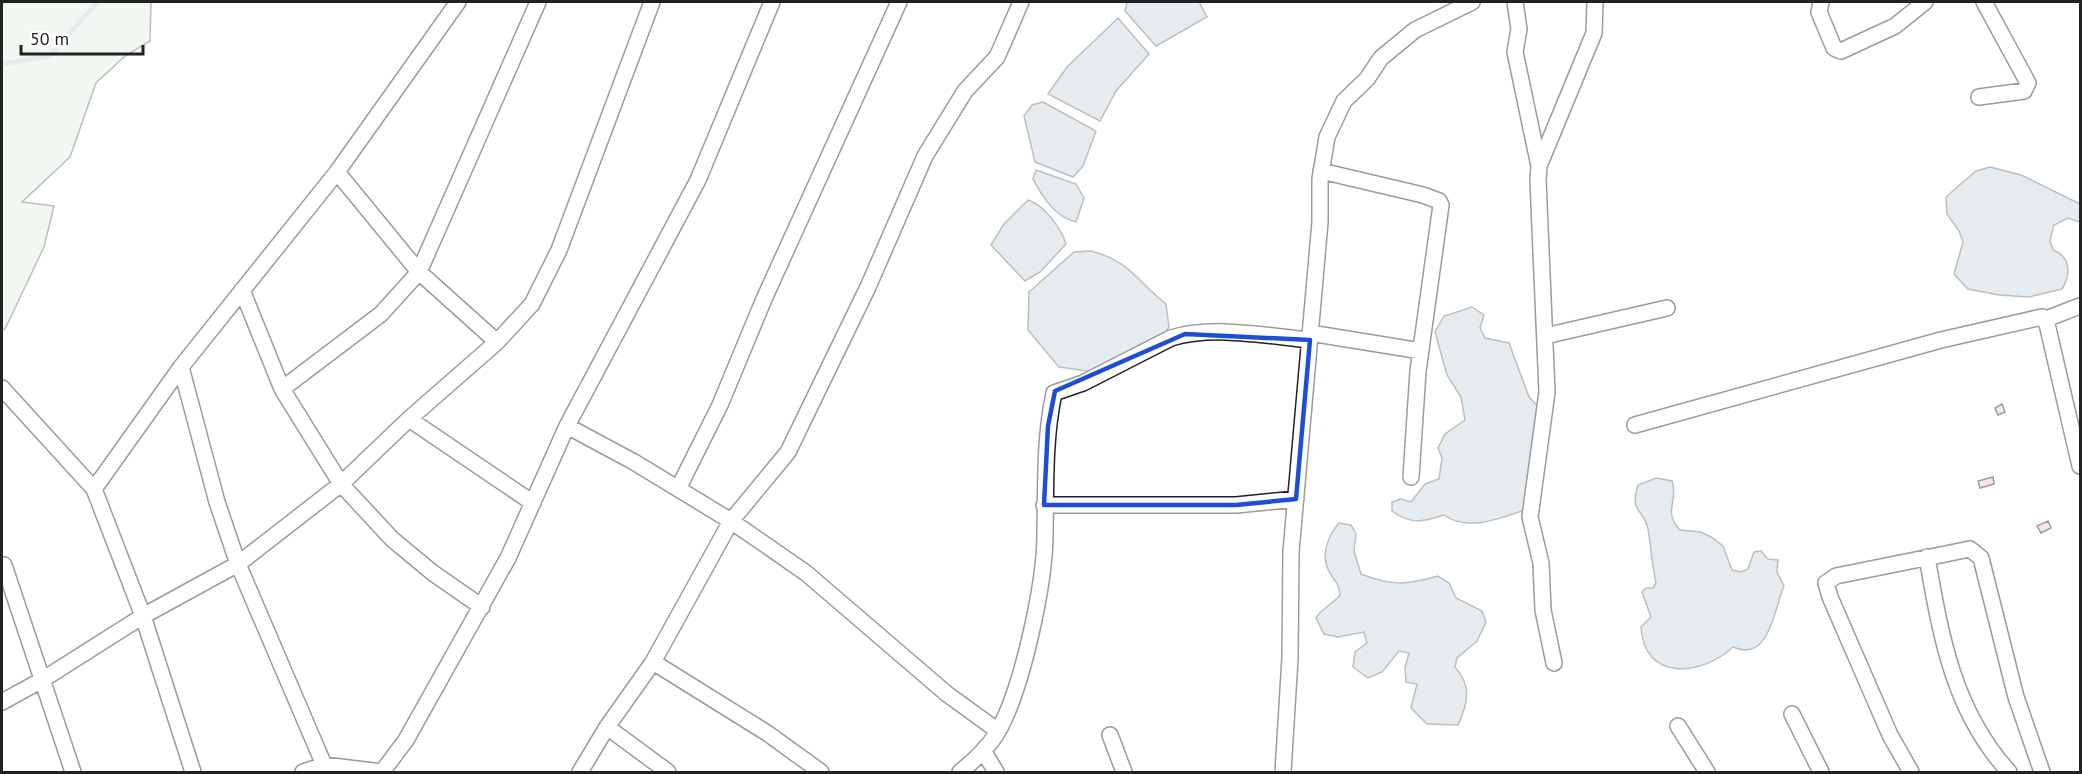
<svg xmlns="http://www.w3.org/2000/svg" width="2082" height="774" viewBox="0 0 2082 774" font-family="'PT Sans',sans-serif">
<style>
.green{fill:#e0efe3;stroke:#6f6f6f;stroke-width:1.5}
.water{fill:#c7d3dd;stroke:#6f6f6f;stroke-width:1.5}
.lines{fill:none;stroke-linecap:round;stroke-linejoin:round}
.stream{stroke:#c7d3dd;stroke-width:5}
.building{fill:#f3c9c0;stroke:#222;stroke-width:1.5}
.minor-casing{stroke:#222;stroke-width:18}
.minor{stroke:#fff;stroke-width:15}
.marked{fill:none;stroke:#1d4ed8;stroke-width:4.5;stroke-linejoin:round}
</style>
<rect width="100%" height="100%" fill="#fff"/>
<path class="green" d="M2,2H151L150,41L125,56L96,83L70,157L22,202L54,206L44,247L5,329L2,330Z"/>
<path class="water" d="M1127,2H1199L1207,17L1156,46L1125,11Z
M1118,18L1149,54L1116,91L1100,121L1048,94L1067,67Z
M1043,102L1096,131L1083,166L1073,177L1035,162L1024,116L1032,105Z
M1990,167L2021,175L2080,204V222L2068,218L2054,225L2050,240L2053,250C2071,257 2071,274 2062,289L2029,297L1999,295L1968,289L1954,274L1963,242L1959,231L1947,214L1946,197L1976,171Z
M1036,170L1076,184L1084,198L1076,222C1056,217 1042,197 1033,179Z
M1028,200C1044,205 1061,228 1066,244L1040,272L1025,281L991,245L1004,224Z
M1091,251C1130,261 1136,280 1166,304L1169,327L1158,345L1119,367L1087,371L1059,367L1028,330L1029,292L1074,252Z
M1472,307L1484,315L1480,328L1485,338L1509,343L1529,397L1543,412L1545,467L1533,482L1536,506C1508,515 1470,534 1444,515C1422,522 1411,525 1392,511V502L1401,499L1411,502L1425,484L1439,479L1442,458L1438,448L1445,434L1465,420L1461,397L1447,375L1435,332L1444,316Z
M1656,478L1672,481C1679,501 1662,511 1680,530L1701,532L1711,537L1723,546L1732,570L1741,572L1748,569L1754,552L1761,551L1768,559L1778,560L1777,572L1784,586C1774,610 1769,663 1733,647C1702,676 1644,682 1641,627L1651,617L1642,592L1646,588H1653L1656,583C1652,565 1651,547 1648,529C1644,508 1629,514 1638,485Z
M1339,523L1351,525L1356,534L1354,551L1361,574C1391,586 1407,585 1438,576L1449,583L1456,598L1482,611L1486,622L1477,641L1457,658L1455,667C1472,686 1468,703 1458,725L1427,724L1411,708L1417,684L1406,682L1405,668L1409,653L1399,651L1382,672L1368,678L1353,667L1355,652L1367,643L1364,632L1338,637L1324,634L1316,618C1322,608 1332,605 1340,595C1339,584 1336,583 1330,573C1320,556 1327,537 1339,523Z"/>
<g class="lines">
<path class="stream" d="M2,64L49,56L98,2"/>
</g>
<path class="building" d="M2002,404L2005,412L1998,415L1995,408Z
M1993,477L1994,484L1980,488L1978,481Z
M2048,521L2051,528L2041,533L2037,526Z"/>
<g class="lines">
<defs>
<path id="minor" d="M1515,2L1519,29L1515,52L1539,166
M1821,2L1819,12L1834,48L1841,51L1895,26L1925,2
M1979,97L2024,91L2028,83L1984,2
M1321,171L1423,195L1439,201L1441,205L1418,371L1411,477
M337,172L419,272L497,342
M242,290L282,389L341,484L392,539L433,573L482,607
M2046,319L2080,306
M1310,333L1421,351
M1545,336L1667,308
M181,367L217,502L238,564L324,765
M2,388L94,489L143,616L193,772
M282,389L381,314L419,272L538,2
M409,419L533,503
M1635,425L1941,340L2042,317L2047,324L2080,466
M567,426L634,462L731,521L806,573L947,694L998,731
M94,489L181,367L337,172L458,2
M678,489L720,405L764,299L899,2
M1044,505H1236L1296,499
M1927,557C1941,637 1953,710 2009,772
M4,565L73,772
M653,662L767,733L821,772
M1554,663L1543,610L1541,563L1530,517L1547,392L1538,180L1539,166L1594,33L1595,2
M2,702L42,680L143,616L238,564L341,484L409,419L497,342L532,304L559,250L652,2
M1792,714L1821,772
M1678,726L1707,772
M607,727L668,772
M1110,735L1124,772
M984,752L996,772
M303,772L324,765L382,772
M382,772L406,740L508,558L567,426L698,180L772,2
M580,772L607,727L653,662L731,521L788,452L868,287L925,156L965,91L997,57L1021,2
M960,772C975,760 987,749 997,733C1022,691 1045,583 1045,534C1046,486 1044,440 1054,393L1083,383L1171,338C1214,325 1266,336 1310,340
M1283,772L1290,658L1291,552L1320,222V179L1327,137L1344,101L1367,79L1381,58L1415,30L1472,2
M1911,772L1890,735L1830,597L1826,583L1836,576L1970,549L1981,558L2016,697L2042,772"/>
</defs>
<use href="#minor" class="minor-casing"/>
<use href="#minor" class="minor"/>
</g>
<path d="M0 0H2082V774H0ZM1185,334L1310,340L1296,499L1236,505H1044L1048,426L1055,391Z" fill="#fff" fill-opacity=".55" fill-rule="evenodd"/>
<path class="marked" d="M1185,334L1310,340L1296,499L1236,505H1044L1048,426L1055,391Z"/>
<rect width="2082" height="774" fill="none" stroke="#222222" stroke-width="6"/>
<path d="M21 45v9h122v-9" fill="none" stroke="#222222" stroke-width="3"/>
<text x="30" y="45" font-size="18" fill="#222222" stroke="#ffffff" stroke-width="4.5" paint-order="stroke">50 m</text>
</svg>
